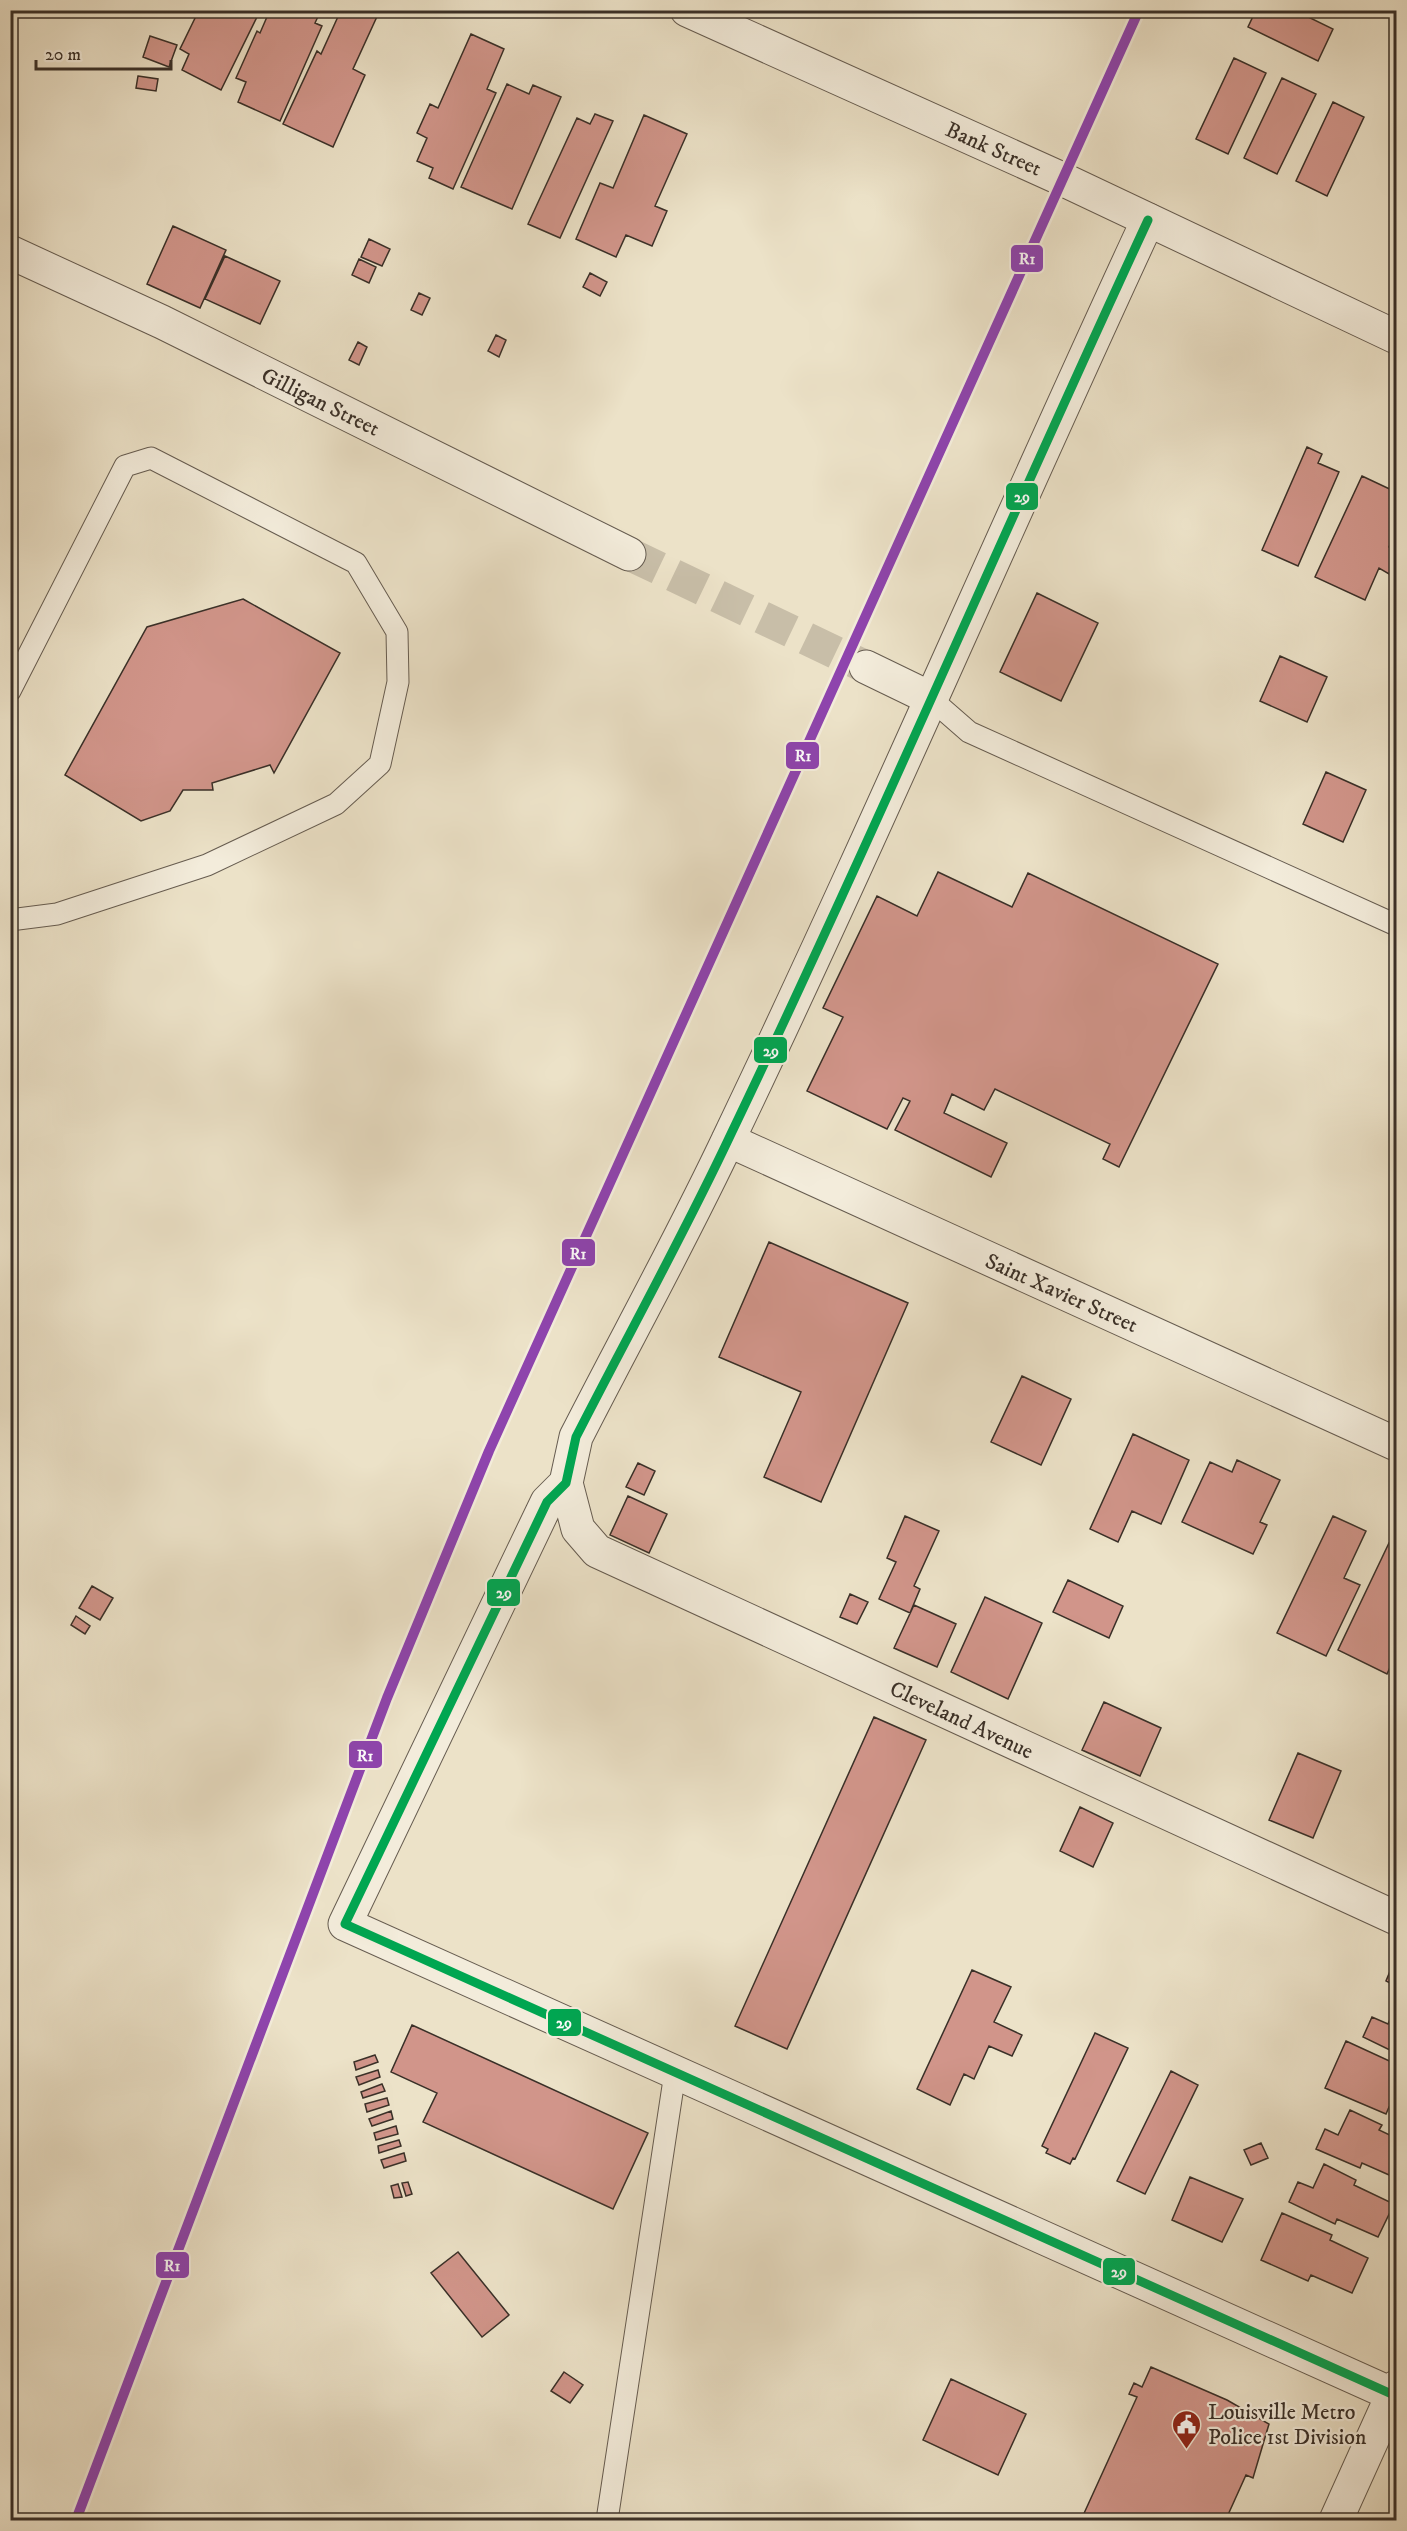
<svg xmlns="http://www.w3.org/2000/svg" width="1407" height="2531" viewBox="0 0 1407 2531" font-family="'IM FELL DW Pica',serif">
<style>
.building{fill:#d1958a;stroke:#3a3028;stroke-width:1.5}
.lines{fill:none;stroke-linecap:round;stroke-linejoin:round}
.minor-tunnel{stroke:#c8bea8;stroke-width:33;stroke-dasharray:33 16;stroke-linecap:butt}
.service-casing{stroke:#665c50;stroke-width:23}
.minor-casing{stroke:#665c50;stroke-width:35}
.tertiary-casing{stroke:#665c50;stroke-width:35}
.service{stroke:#f3ecdb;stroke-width:21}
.minor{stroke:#f3ecdb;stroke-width:33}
.tertiary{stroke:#f3ecdb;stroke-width:33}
.bus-1-casing{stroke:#f3ecdb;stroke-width:14}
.bus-1{stroke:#00a651;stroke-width:9}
.rail-1-casing{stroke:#f3ecdb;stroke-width:15}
.rail-1{stroke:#8e44ad;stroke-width:10}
.labels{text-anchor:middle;stroke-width:4.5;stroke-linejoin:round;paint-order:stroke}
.street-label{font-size:22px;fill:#3a3028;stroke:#f3ecdb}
.poi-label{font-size:22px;fill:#3a3028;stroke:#f3ecdb;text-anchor:start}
.line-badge{stroke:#f3ecdb;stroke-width:2}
.badge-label{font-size:16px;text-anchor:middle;font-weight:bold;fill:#fff}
</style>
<rect width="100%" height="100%" fill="#ece2c8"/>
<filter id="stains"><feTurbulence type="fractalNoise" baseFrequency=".00333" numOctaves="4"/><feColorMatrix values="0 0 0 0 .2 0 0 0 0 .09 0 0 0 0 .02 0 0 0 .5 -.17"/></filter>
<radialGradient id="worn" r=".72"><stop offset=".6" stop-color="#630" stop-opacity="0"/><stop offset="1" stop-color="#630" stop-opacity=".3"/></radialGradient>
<path class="building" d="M199,10H246L257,17L221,90L182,70L189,54L180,49Z
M270,10H321L315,23L322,26L280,121L238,102L246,82L236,78L257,31L260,33Z
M341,10H380L353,69L365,75L333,147L283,124L317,51L321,54Z
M1256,10H1294L1333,29L1318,61L1248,27Z
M471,34L504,49L487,89L496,93L453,189L429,178L433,168L417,161L427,138L417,133L430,104L438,108Z
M150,36L177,45L169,67L143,57Z
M1234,58L1266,73L1228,154L1196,139Z
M138,76L158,79L156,91L136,88Z
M1282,78L1316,94L1277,174L1244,158Z
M507,84L529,94L533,85L561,97L512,209L461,187Z
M1333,102L1364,117L1327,196L1296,181Z
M595,114L613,121L560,238L528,224L577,118L590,124Z
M644,115L687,134L655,206L667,211L652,246L626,235L616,257L576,239L600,183L613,188Z
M173,226L226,250L200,308L147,284Z
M369,239L390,249L382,266L361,257Z
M225,256L280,281L260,324L205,299Z
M359,259L376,267L369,283L352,275Z
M590,273L607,282L600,296L583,287Z
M419,293L430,298L422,315L411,310Z
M496,335L506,340L499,357L488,351Z
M358,342L367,347L359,365L349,360Z
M1307,447L1322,454L1318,463L1339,472L1298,566L1262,550Z
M1362,476L1396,492V531L1389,547L1396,551V557L1389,574L1379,568L1365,600L1315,577Z
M1037,593L1098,623L1061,701L1000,672Z
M243,599L340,653L274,773L270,765L212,783L213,790H183L170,811L141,821L65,775L147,627Z
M1280,656L1327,677L1307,722L1260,701Z
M1326,772L1366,790L1343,842L1303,824Z
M938,872L1012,907L1028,873L1218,964L1119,1167L1103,1159L1110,1144L995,1089L984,1110L952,1094L944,1113L1007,1143L991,1177L895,1130L910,1101L903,1098L887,1129L807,1091L843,1017L823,1008L877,896L917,916Z
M769,1242L908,1303L821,1502L764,1477L801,1392L719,1357Z
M1022,1376L1071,1399L1041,1465L991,1442Z
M1133,1434L1189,1460L1161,1524L1132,1511L1118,1542L1090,1529Z
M1237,1460L1280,1480L1260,1522L1267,1525L1253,1554L1182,1522L1210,1462L1232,1472Z
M638,1463L655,1471L644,1495L626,1487Z
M628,1496L667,1514L649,1553L610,1535Z
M905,1516L939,1531L914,1586L920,1589L910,1613L879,1599L896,1562L887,1558Z
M1333,1516L1366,1531L1344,1578L1360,1585L1326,1656L1277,1633Z
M1389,1543L1396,1546V1654L1387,1674L1338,1650Z
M1068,1580L1123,1606L1109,1638L1053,1612Z
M92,1586L113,1598L100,1620L79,1608Z
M850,1594L868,1602L857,1624L840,1617Z
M985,1597L1042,1623L1008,1699L951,1672Z
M914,1605L956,1624L937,1667L894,1648Z
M76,1616L90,1626L85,1634L71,1625Z
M1104,1702L1161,1728L1140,1776L1082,1750Z
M874,1717L926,1740L787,2049L735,2026Z
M1298,1753L1341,1771L1313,1838L1269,1820Z
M1080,1807L1113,1823L1093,1867L1060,1851Z
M1396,1957V1986L1386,1981Z
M972,1970L1011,1987L994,2022L1022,2035L1012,2056L989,2046L974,2079L964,2074L950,2105L917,2089Z
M1396,2005V2053L1363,2037L1372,2017L1388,2024Z
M412,2025L648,2133L613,2209L423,2122L437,2093L391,2072Z
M1095,2033L1128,2048L1075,2159L1073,2158L1070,2164L1046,2153L1048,2149L1042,2146Z
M1346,2041L1396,2064V2111L1389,2107L1386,2114L1325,2088Z
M375,2055L378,2062L356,2070L354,2062Z
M378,2070L380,2077L359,2085L356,2077Z
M1171,2071L1198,2085L1145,2194L1117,2181Z
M382,2084L385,2091L363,2098L361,2092Z
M387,2098L389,2105L367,2112L365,2104Z
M1350,2110L1382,2125L1379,2130L1396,2138V2178L1362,2163L1360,2168L1316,2149L1325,2129L1338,2135Z
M391,2111L393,2119L372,2126L369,2119Z
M396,2126L398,2134L376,2140L374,2133Z
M399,2140L401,2146L379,2153L378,2146Z
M1261,2143L1268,2158L1251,2165L1244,2150Z
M404,2153L406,2161L384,2168L381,2160Z
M1324,2164L1356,2180L1354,2185L1394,2204L1378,2237L1337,2219L1335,2224L1289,2202L1298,2182L1313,2188Z
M1190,2177L1243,2199L1222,2242L1172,2220Z
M408,2182L412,2194L406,2196L402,2183Z
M398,2184L402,2197L394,2198L391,2186Z
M1282,2213L1332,2235L1330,2240L1368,2258L1352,2293L1311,2275L1308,2281L1261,2260Z
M458,2252L509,2315L482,2337L431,2273Z
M1151,2367L1227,2400L1269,2424L1253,2478L1246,2475L1227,2517L1220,2514L1217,2520H1081L1137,2397L1129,2394L1134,2383L1142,2387Z
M564,2372L583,2385L570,2403L551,2391Z
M951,2379L1026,2414L998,2475L923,2440Z"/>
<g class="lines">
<path class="minor-tunnel" d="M629,554L866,667"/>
<defs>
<path id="service" d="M10,691L125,466L151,458L356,563L397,632L398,682L380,764L336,804L207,865L57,914L10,920
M930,698L969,732L1396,925
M607,2520L675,2073"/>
<path id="minor" d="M1148,220C1007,524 875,833 730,1136C682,1238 627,1337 576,1437L566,1483L547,1502L345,1924L1396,2396
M10,252L162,322L629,554
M866,667L930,698
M728,1140L1396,1444
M566,1483L578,1529L597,1551L1396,1918
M1336,2520L1396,2387"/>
<path id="tertiary" d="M687,10L1062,179L1396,337"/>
</defs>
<use href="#service" class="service-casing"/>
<use href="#minor" class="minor-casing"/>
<use href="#tertiary" class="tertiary-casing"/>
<use href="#service" class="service"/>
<use href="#minor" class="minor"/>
<use href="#tertiary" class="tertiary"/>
<defs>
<path id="bus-1" d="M1148,220C1007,524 875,833 730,1136C682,1238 627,1337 576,1437L566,1483L547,1502L345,1924L1396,2396"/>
</defs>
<use href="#bus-1" class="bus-1-casing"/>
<use href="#bus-1" class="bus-1"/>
<defs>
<path id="rail-1" d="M76,2520L387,1698L489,1451L1139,10"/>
</defs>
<use href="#rail-1" class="rail-1-casing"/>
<use href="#rail-1" class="rail-1"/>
</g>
<defs>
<symbol id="civic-pin" viewBox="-11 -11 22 30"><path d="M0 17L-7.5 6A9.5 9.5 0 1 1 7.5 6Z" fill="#8f2418" stroke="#f3ecdb"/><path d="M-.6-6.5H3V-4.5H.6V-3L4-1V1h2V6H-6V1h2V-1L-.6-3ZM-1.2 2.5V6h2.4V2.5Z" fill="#fff"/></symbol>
</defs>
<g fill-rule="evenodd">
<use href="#civic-pin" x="1170" y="2408" width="33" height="45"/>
</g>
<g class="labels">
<g class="street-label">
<text transform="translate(994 148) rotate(24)" y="8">Bank Street</text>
<text transform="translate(321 401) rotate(26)" y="8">Gilligan Street</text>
<text transform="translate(1062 1292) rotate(24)" y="8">Saint Xavier Street</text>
<text transform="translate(962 1719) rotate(25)" y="8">Cleveland Avenue</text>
</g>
<g class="poi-label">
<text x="1208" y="2419">Louisville Metro<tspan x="1208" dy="25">Police 1st Division</tspan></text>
</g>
</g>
<g class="line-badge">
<rect x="1010" y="244" width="34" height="29" rx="6" fill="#8e44ad"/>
<rect x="1005" y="482" width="34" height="29" rx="6" fill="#00a651"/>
<rect x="785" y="741" width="35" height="29" rx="6" fill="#8e44ad"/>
<rect x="753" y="1036" width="35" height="28" rx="6" fill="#00a651"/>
<rect x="561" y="1238" width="35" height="29" rx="6" fill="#8e44ad"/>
<rect x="486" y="1578" width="35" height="29" rx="6" fill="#00a651"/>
<rect x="348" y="1740" width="35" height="29" rx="6" fill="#8e44ad"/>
<rect x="547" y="2008" width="35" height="29" rx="6" fill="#00a651"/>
<rect x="155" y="2251" width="35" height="28" rx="6" fill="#8e44ad"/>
<rect x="1102" y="2257" width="34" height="29" rx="6" fill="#00a651"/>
</g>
<g class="badge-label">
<text x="1027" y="264">R1</text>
<text x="1022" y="502">29</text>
<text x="803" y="761">R1</text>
<text x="771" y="1056">29</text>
<text x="578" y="1259">R1</text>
<text x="504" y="1598">29</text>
<text x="365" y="1761">R1</text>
<text x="564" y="2028">29</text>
<text x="172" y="2271">R1</text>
<text x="1119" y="2277">29</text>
</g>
<rect width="1407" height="2531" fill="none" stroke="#ece2c8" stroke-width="36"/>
<rect x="12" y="12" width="1383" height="2507" fill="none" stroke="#3a3028" stroke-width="3"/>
<rect x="18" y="18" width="1371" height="2495" fill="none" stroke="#3a3028" stroke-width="1.5"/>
<path d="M36 60v9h135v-9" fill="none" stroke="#3a3028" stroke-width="3"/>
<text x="45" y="60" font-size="18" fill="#3a3028" stroke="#f3ecdb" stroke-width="4.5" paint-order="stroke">20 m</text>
<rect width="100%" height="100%" filter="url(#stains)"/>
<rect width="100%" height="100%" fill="url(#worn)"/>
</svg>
